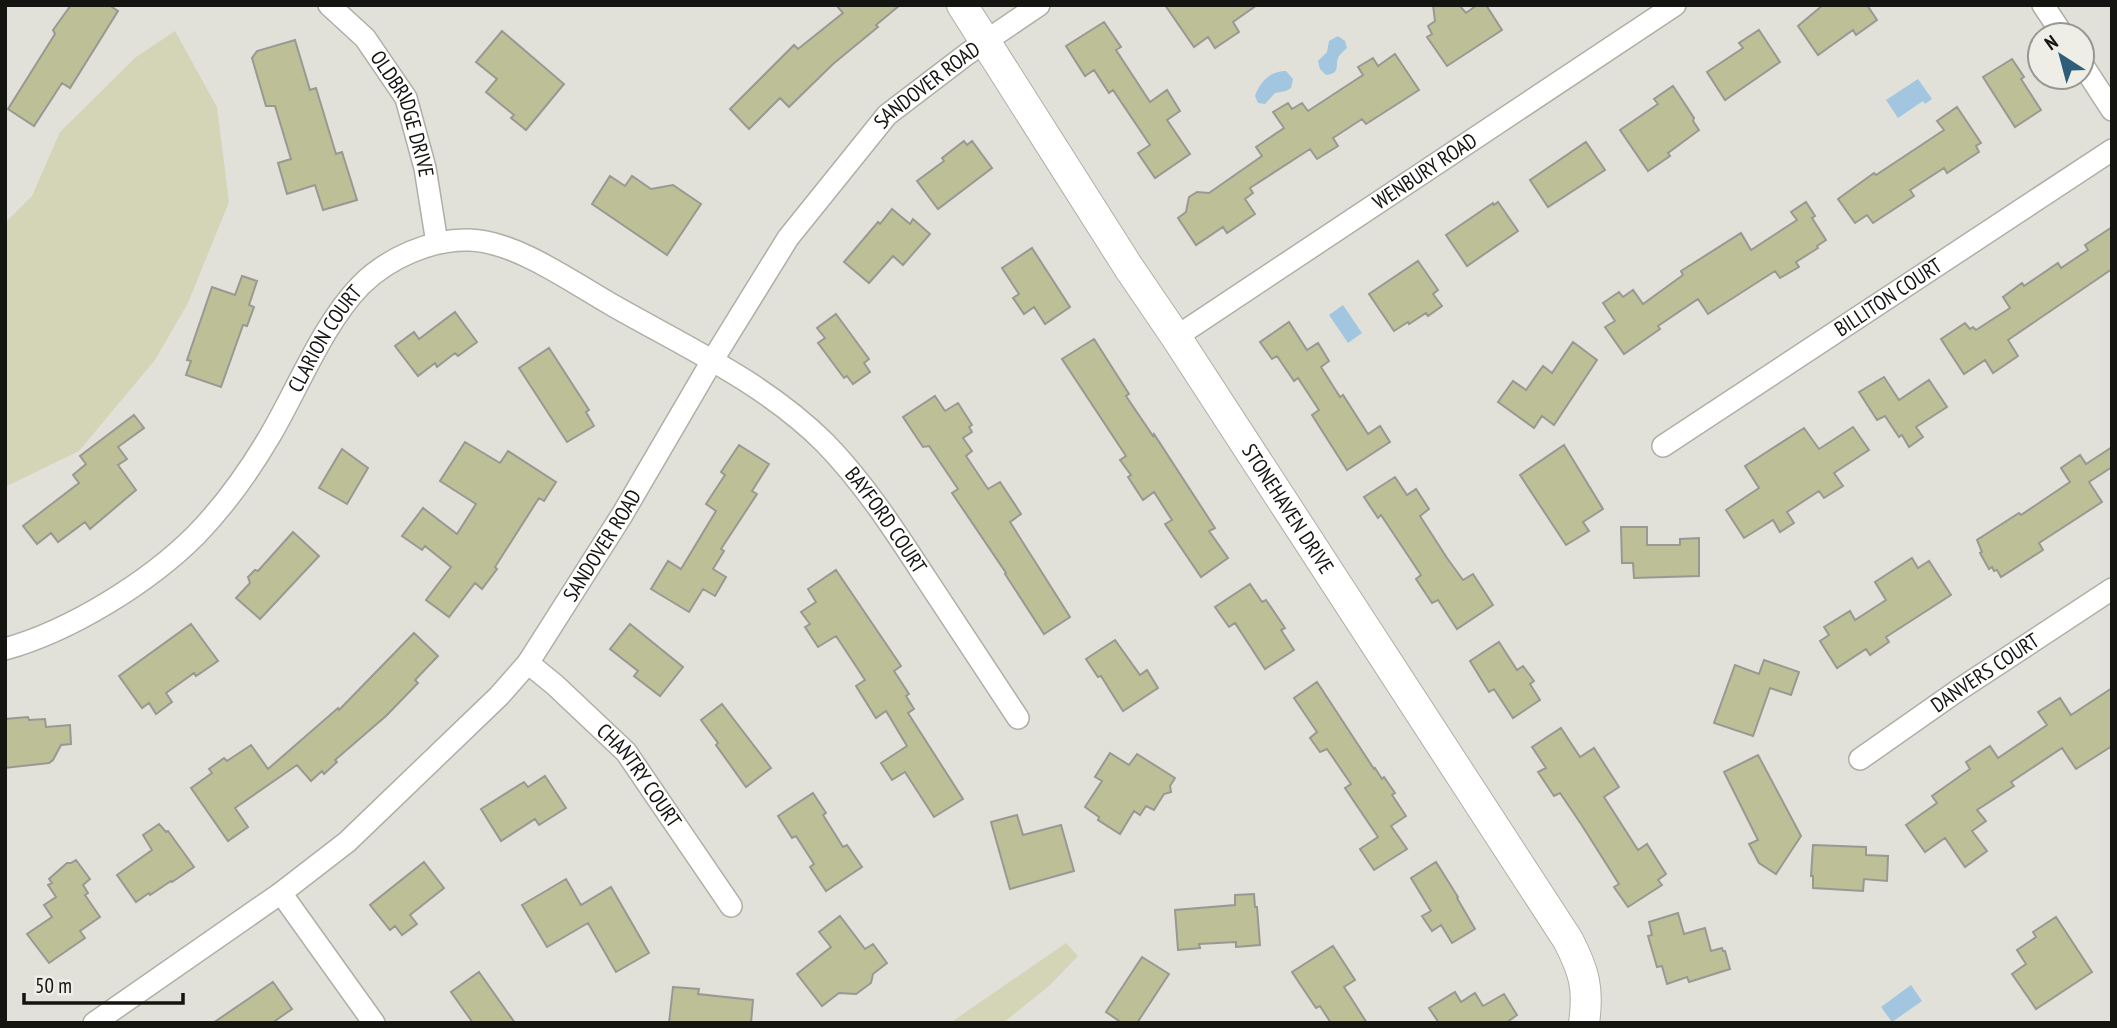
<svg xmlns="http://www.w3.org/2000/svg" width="2117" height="1028" viewBox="0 0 2117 1028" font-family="'PT Sans Narrow',sans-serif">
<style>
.green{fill:#d4d5b6}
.water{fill:#a2c6e0}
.building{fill:#bdbf97;stroke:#989992;stroke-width:2}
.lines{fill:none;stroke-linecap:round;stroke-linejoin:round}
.street-casing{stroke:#aeafa7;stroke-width:24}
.secondary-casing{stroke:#aeafa7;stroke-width:32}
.street{stroke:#fff;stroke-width:21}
.secondary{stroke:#fff;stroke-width:30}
.labels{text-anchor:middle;stroke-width:6;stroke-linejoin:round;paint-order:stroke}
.street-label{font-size:21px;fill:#141411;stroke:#eeeee6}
</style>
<rect width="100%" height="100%" fill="#e1e1d9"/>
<path class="green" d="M175,31L217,107L229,202L188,303L155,360L79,451L5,487V223L32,196L60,132L136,57Z
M1066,943L1078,956L1049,986L1003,1023H950Z"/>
<path class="water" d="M1338,36L1345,41L1347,48C1344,51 1341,53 1339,56C1334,65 1342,73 1326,75L1320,69L1318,61L1327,52L1329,41Z
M1286,71L1293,79L1291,88L1286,91L1275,93L1265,104L1258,103L1255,96C1260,82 1270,71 1286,71Z
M1918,79L1932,99L1925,104L1923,101L1898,118L1886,100Z
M1343,305L1362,333L1348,343L1329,315Z
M1911,985L1922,1001L1892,1022L1881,1007Z"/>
<path class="building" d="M71,5H109L118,11L70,88L62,83L34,126L8,109L55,34L53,30Z
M836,5H900L876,25L878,27L833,64L789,107L780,98L749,129L730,109L794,45L798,49L843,13Z
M1165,5H1257L1233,22L1239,32L1215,48L1208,37L1194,47Z
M1433,5H1459L1466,13L1477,5H1486L1502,30L1447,66L1427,37L1432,34L1428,26L1435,21Z
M1823,5H1867L1877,20L1856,35L1853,30L1818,55L1798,26Z
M1104,22L1121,47L1116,50L1150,102L1167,90L1180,111L1167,120L1190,154L1155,178L1138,153L1150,145L1113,90L1109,93L1094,70L1085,76L1066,46Z
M1759,30L1780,62L1725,100L1707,72L1743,48L1739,43Z
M502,31L564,84L526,130L511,118L514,115L486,92L497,79L476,62Z
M295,40L310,90L316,88L336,154L342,152L357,200L323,210L315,185L287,194L278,163L291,159L275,106H266L252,58L257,51Z
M1395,54L1419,90L1366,124L1362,119L1333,138L1338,146L1317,159L1310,149L1250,188L1253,193L1245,199L1255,214L1227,233L1223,227L1196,245L1178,218L1186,212L1189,197L1197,192L1209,193L1262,156L1256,147L1284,128L1273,112L1288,103L1292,109L1302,103L1308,111L1363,75L1358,67L1373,58L1378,66Z
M2012,59L2024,77L2021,79L2041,110L2015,127L1983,77Z
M1673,86L1694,118L1693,121L1699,130L1668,153L1670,156L1648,171L1620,130L1658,104L1654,99Z
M1957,107L1981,143L1976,146L1979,152L1947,173L1944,168L1910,190L1914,196L1873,223L1867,215L1855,223L1838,199L1874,173L1876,175L1944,130L1937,121Z
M964,141L967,145L972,141L992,168L938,209L917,181L944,161L942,158Z
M1586,142L1605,170L1548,207L1530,180Z
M610,176L625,186L632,176L651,189L673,185L701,204L667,255L592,204Z
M1498,202L1518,231L1467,266L1446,235L1493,203L1494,205Z
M1806,202L1815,216L1812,218L1826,240L1817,246L1818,248L1796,262L1799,267L1780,278L1775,271L1708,314L1698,299L1658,326L1660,329L1624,354L1605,327L1615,321L1603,303L1619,292L1623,297L1633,290L1643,304L1683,275L1681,271L1741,233L1751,250L1797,220L1791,212Z
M892,209L910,224L913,219L930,234L903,265L893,256L869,283L844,262L878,222L880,224Z
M2112,227V269L2008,340L2018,356L1993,373L1985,360L1964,374L1941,339L1965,323L1970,329L1973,327L1976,330L2010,308L2003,297L2022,283L2024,286L2058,263L2061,268L2088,250L2085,245Z
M1032,248L1070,307L1045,324L1034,307L1024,314L1013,298L1019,294L1002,268Z
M1418,261L1438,290L1433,294L1442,306L1428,316L1426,313L1409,324L1408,322L1394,331L1369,294Z
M242,276L257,281L249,305L254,307L247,326L243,325L221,387L186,375L191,361L187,360L212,287L235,295Z
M455,312L477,342L458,356L455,353L437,367L435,363L418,376L395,346L414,332L419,339Z
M836,314L869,359L864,363L870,372L853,384L847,376L844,378L818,343L825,338L817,328Z
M1289,322L1307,350L1318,343L1329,361L1321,367L1340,397L1343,395L1368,434L1380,426L1390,442L1347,470L1312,415L1319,410L1298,378L1294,381L1277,356L1272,359L1260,342Z
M1094,339L1129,394L1126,396L1153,436L1154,434L1215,528L1209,531L1228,558L1201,577L1165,524L1172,520L1154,492L1143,500L1128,477L1131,475L1120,460L1126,456L1062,359Z
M1573,342L1597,360L1554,425L1542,416L1534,428L1498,402L1513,381L1526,390L1543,366L1552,373Z
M549,348L589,410L586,412L594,426L567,442L519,368Z
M1884,377L1899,400L1929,380L1947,407L1916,427L1923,437L1909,447L1902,435L1899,437L1885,416L1877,420L1859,392Z
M935,396L945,411L958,403L972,425L969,427L972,432L963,438L972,451L966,456L988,489L1000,482L1021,514L1010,522L1070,617L1044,634L1005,574L1006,573L952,493L958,489L929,446L923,447L903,417Z
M134,415L144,428L118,447L127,459L118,465L136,490L90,529L85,522L58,542L51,533L37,544L23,526L79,483L73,475L86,464L80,456Z
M1853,427L1869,450L1834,473L1843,486L1824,498L1819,491L1787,512L1794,523L1780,532L1773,520L1744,538L1726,510L1759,488L1745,466L1804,428L1819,449Z
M465,442L500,463L508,451L556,482L544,501L539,498L495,567L497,569L482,589L475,583L449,617L426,600L451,567L425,546L422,550L402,536L423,508L457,534L476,504L440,481Z
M739,445L769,464L752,491L757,494L721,549L724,551L713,569L726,577L715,596L703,589L689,612L651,589L668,561L681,569L716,511L706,504L725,475L721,472Z
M1564,445L1603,509L1583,522L1589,531L1566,545L1520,475Z
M2112,447V467L2089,482L2102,502L2039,543L2043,550L2001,577L1997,570L1994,571L1992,567L1989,569L1980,553L1982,552L1977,540L2019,513L2021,515L2070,482L2061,468L2080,455L2086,464Z
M342,449L368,468L347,504L319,488Z
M1395,477L1407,495L1416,489L1429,509L1420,516L1447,558L1463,580L1473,574L1493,605L1457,629L1438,600L1432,603L1416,579L1421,575L1381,515L1378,518L1364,497Z
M1621,527H1647V545H1680V539L1699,538V576L1634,578L1633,563H1622Z
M293,532L319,556L260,619L236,598L250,583L248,577L255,570L258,571Z
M1912,558L1918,568L1929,561L1951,595L1886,637L1889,642L1870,655L1866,649L1837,668L1820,641L1829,635L1824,627L1850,611L1855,620L1886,600L1875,582Z
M836,570L901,666L894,671L909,694L906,696L914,709L908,713L963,799L934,817L905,772L892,780L881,763L907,746L886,711L876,718L856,686L865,680L842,645L836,636L818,647L805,627L810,624L801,612L816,602L808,589Z
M1250,584L1262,602L1266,600L1285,628L1281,630L1294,650L1265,669L1235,623L1229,627L1215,607Z
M191,624L218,661L196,676L194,673L166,693L172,702L156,714L149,703L142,708L119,676Z
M630,624L683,667L660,696L634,676L638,671L610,649Z
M414,633L438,656L415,680L418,683L386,716L335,760L337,762L324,774L322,771L311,781L297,765L235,808L248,827L228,841L191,788L212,773L209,769L224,758L227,761L251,745L268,769L338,708L339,710Z
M1115,640L1140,675L1147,670L1158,688L1123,711L1101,676L1098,677L1086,659Z
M1499,642L1517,670L1523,666L1534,681L1530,684L1540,700L1513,718L1494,689L1489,692L1470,661Z
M1764,660L1799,672L1791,695L1770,688L1753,736L1714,723L1735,665L1759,674Z
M1317,682L1374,769L1375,768L1382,779L1384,777L1395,793L1392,795L1406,816L1391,826L1407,849L1374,870L1360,849L1378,837L1345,788L1351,784L1327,749L1320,752L1310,738L1317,732L1294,698Z
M2112,688V746L2076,769L2062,748L2011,782L2014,786L1977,810L1986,821L1972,831L1987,851L1965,867L1945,838L1925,852L1906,825L1937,803L1932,796L1970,769L1966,762L1990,746L1998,758L2047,725L2038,712L2060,698L2071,715Z
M722,704L771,768L746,787L716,745L718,743L701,720Z
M28,717L29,720L45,719L46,727L70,725L71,744L61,745L53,760L49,763L5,768V719Z
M1561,728L1580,757L1594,748L1619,787L1604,797L1638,850L1647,844L1666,874L1658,880L1662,885L1628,907L1614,887L1619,884L1581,824L1560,793L1554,796L1538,772L1546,768L1532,747Z
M1110,753L1129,765L1137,754L1175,778L1170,786L1171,792L1164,794L1154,810L1146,806L1140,815L1134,811L1120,834L1098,820L1099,817L1085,807L1102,781L1095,777Z
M1758,755L1801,836L1776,874L1759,863L1749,844L1758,840L1724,772Z
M545,776L566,808L539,825L535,819L501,841L481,809L524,782L528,787Z
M813,793L826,813L823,815L843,847L847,845L862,867L826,891L810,867L814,864L796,836L792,838L778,816Z
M1017,815L1023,835L1061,825L1074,871L1010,889L991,822Z
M159,824L166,832L168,831L194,867L172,882L171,881L150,895L149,893L136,902L117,875L152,850L143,835Z
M1813,845L1866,847V855L1888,856L1887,881L1864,879L1863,891L1813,888V876H1811Z
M76,860L90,879L83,885L88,893L85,895L100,917L80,931L85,938L49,963L27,934L52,917L44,905L56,897L48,885L52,883L49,879L67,863H71Z
M424,862L444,888L410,915L417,924L402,935L395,926L390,930L370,905Z
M1436,862L1458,897L1457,898L1475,929L1452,943L1441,925L1432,931L1422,916L1431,911L1411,878Z
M566,879L581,905L611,887L649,953L616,972L588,923L547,947L522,905Z
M1254,894L1255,907H1257L1260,945L1236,947V942L1199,944L1200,948L1178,950L1175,910L1235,905V895Z
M1678,913L1684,934L1705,928L1711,951L1722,948L1723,951H1725L1730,969L1689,982L1687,977L1667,984L1662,966L1657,967L1648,936L1652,935L1649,922Z
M840,916L865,949L873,944L887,963L873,974L871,983L856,994L839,993L822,1006L797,974L831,947L819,932Z
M2056,917L2092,972L2036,1009L2012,974L2026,964L2017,950L2036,937L2033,932Z
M1333,946L1355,980L1344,987L1367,1023H1331L1320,1006L1316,1008L1292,972Z
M1142,957L1169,974L1137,1023H1122L1106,1012Z
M479,972L515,1023H473L451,992Z
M273,982L292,1009L272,1023H213Z
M673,987L699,989L698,994L753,1000L751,1023H669Z
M1455,992L1461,1002L1475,993L1483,1006L1504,994L1517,1015L1506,1023H1439L1429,1008Z"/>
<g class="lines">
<defs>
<g id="street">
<path id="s1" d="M329,5L365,38L406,98L425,168L437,243"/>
<path d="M2043,5L2063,35"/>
<path d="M2082,64L2112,110"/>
<path id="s2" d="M1176,337L1675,5"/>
<path id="s3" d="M1663,446L2112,150"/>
<path id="s4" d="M5,649C70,631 148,583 196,535C225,505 250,470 271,434C299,386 323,324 361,285C388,258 431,239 469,240C516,241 573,283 614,306C686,347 765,383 825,443C864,483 895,531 925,577C956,624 987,671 1018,718"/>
<path id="s5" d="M528,663L555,685L626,752L731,906"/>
<path id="s6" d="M1860,759L1957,691L2112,589"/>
<path d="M281,893L374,1023"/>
<path id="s7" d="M94,1023L281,893L347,842L499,696L528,663L622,515L712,361L788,238L887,115L967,54L1039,5"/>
</g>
<g id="secondary">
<path id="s8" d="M962,5L1129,268L1176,337L1568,940C1584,971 1589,988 1584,1023"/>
</g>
</defs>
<use href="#street" class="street-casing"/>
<use href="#secondary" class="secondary-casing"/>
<use href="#street" class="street"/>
<use href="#secondary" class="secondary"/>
</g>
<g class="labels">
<g class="street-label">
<text dy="7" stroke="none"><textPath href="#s7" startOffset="1272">SANDOVER ROAD</textPath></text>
<text dy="7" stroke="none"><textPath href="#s1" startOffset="135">OLDBRIDGE DRIVE</textPath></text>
<text dy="7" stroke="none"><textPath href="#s2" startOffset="299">WENBURY ROAD</textPath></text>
<text dy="7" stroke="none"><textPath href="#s3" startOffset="270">BILLITON COURT</textPath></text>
<text dy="7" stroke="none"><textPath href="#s4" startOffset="460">CLARION COURT</textPath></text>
<text dy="7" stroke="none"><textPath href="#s8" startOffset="600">STONEHAVEN DRIVE</textPath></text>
<text dy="7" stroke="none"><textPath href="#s4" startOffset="1157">BAYFORD COURT</textPath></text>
<text dy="7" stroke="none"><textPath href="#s7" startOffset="705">SANDOVER ROAD</textPath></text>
<text dy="7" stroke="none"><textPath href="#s6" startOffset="152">DANVERS COURT</textPath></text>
<text dy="7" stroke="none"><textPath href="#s5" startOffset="159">CHANTRY COURT</textPath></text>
</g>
</g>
<rect width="2117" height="1028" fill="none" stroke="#141411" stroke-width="14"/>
<g transform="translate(2061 56) rotate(324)"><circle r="33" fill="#eeeee6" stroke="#979791" stroke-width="2"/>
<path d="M0-5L12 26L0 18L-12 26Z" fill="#2e5c7b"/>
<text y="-10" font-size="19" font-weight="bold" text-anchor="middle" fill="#141411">N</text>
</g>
<path d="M24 993v10h159v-10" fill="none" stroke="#141411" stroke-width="3.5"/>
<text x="35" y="993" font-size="21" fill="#141411" stroke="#eeeee6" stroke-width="5" paint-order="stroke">50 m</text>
</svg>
